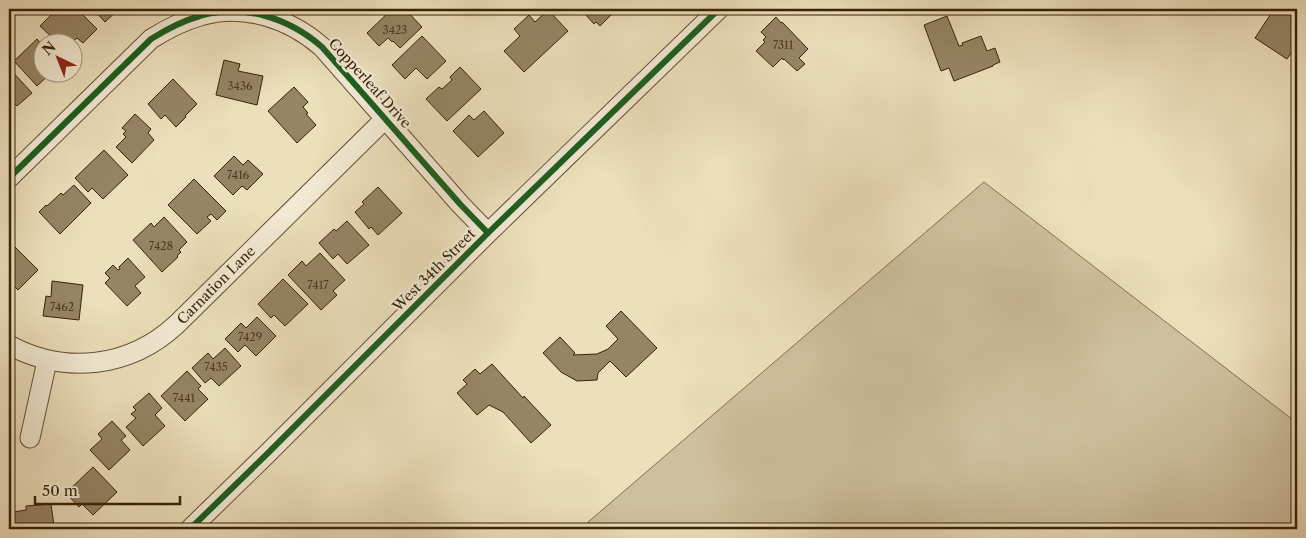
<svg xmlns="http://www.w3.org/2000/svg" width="1306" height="538" viewBox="0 0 1306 538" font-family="'Libre Caslon Text',serif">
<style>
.green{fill:#cebf9e;stroke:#827054}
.building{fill:#968466;stroke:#372209}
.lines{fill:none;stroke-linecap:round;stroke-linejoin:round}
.minor-casing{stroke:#645136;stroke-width:21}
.minor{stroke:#f3ead3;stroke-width:19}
.cycleway-casing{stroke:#f3ead3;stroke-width:9}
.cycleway{stroke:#1b5e20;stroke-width:6}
.labels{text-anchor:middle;stroke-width:5;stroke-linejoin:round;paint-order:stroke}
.number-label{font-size:11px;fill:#4f3a20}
.street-label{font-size:14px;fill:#372209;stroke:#f3ead3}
</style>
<rect width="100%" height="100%" fill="#eddfbc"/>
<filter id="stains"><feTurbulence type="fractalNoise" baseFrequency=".004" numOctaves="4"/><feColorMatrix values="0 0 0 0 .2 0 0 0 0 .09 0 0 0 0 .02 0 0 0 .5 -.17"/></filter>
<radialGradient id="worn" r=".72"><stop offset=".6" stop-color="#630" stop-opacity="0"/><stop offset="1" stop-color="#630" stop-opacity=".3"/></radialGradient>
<path class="green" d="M984,182L1297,423V529H580Z"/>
<path class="building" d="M50,9H77L97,29L83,43L77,38L72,43L57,42L40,26L51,15L47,11Z
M93,9H119L105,22Z
M392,9H405L422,27L400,48L393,41L392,42L388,38L379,46L367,33Z
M583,9H613L615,11L600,26L596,22L594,24L584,13L586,12Z
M1274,9H1290L1294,11L1295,9H1297V44L1287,59L1255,38Z
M548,10L568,31L524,72L504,51L520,36L514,29L529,15L535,22Z
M947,16L959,46L963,45L962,43L981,36L987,51L995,48L1000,62L993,65V66L954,81L949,68L941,71L924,25Z
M776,17L781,23L782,22L808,49L799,58L805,64L797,71L784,59L783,60L782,58L773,67L756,51L765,42L763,40L766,37L761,32Z
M422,36L446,61L427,79L416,68L405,79L392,65Z
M37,39L42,45V72H52L37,86L14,61Z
M224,60L240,64L238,71L263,76L257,105L216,95Z
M460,67L481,89L447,121L426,99L439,87L442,89L452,80L450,77Z
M9,68L32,93L17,106L12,101L9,104Z
M173,79L197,104L185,116L186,117L176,127L165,115L161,119L148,104Z
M294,87L308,102L303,107L308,113L306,114L316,125L297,143L268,111Z
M484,111L504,133L478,157L453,131L469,115L474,120Z
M135,114L151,129L148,133L154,140L132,163L116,147L126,137L123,134L126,131L122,128Z
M104,150L128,175L103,199L92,188L88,192L75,178Z
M234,156L243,165L248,160L263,174L247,190L242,186L233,195L214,176Z
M194,179L226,211L217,220L211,214L207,217L211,221L197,234L168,205Z
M74,185L91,203L60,234L39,212L46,205L47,206L61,193L63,195Z
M378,187L402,213L378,235L371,227L369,229L355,212L364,204L362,202Z
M164,217L187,242L179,250L181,252L177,256L178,257L162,272L133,240L151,223L154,227Z
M347,221L369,245L347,264L338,254L333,259L319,243L334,229L336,231Z
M9,241L38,270L18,290L9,281Z
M320,253L345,280L333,291L337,295L321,310L288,275L302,261L306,266Z
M128,258L145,277L135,286L141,293L127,306L105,283L110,278L105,273L113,265L118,270L120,269L119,267Z
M283,279L308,304L285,326L274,315L271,318L258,304Z
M52,281L83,285L79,320L43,316L46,296L51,297Z
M621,311L657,348L626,377L610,361L598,373L597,380L577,381L561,372L543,353L560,337L575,353L573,355L597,354L608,349L618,339L606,326Z
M257,317L276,336L256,356L245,345L238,352L225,339L241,323L246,328Z
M225,348L241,366L219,386L211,378L205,383L192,368L208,353L213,359Z
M492,364L523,398L524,396L551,425L531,443L503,412L489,405L477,415L457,393L467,384L463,380L475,369L480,374Z
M187,371L201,386L198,389L208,399L185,421L161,396Z
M149,393L162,408L155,415L165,426L143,446L126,427L136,418L131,414L136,410L133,407Z
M112,421L126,436L121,440L130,450L109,470L90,450L102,439L98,434Z
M93,467L117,492L93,515L82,504L79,507L66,493Z
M51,504L54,526L48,527L49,529H14L13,512L26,510V506Z"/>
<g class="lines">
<defs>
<path id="minor" d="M9,178L151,39C167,29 182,21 200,16C243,3 289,18 322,47L460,204L488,233
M9,345C65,375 130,368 177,324L385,119
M30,438L47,361
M190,529L268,453L488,233L719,9"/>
</defs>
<use href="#minor" class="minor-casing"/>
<use href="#minor" class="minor"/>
<defs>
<path id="cycleway" d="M9,178L151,39C167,29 182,21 200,16C243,3 289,18 322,47L460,204L488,233
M190,529L268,453L488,233L719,9"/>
</defs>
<use href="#cycleway" class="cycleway-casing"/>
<use href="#cycleway" class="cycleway"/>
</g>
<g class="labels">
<g class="number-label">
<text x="395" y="34">3423</text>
<text x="783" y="49">7311</text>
<text x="240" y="90">3436</text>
<text x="238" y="179">7416</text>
<text x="161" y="250">7428</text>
<text x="318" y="289">7417</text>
<text x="62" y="311">7462</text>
<text x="250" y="341">7429</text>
<text x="216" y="371">7435</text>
<text x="184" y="402">7441</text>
</g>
<g class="street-label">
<text transform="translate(370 83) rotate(48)" y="5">Copperleaf Drive</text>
<text transform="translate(434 270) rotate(-45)" y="5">West 34th Street</text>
<text transform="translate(216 285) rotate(-45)" y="5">Carnation Lane</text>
</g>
</g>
<rect width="1306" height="538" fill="none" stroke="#eddfbc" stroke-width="30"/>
<rect x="10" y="10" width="1286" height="518" fill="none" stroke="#372209" stroke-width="2.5"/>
<rect x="15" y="15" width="1276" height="508" fill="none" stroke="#372209"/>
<g transform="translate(58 58) rotate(317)"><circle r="24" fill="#f3ead3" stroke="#a89a82"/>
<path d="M0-4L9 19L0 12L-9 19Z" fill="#8f2418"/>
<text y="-8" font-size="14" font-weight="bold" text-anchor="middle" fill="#372209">N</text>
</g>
<path d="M35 496v8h145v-8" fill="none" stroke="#372209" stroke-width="2.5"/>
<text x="42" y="496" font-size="15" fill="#372209" stroke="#f3ead3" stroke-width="4" paint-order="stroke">50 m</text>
<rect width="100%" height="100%" filter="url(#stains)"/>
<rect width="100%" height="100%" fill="url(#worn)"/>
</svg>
